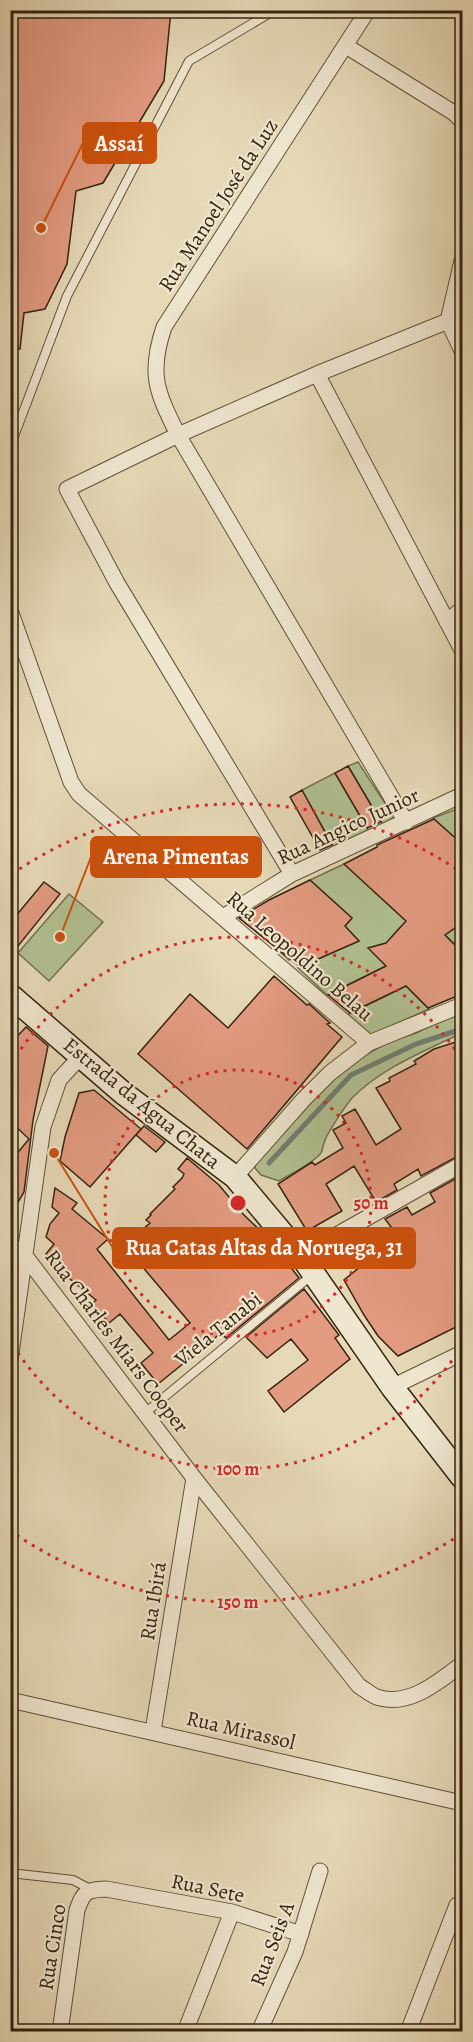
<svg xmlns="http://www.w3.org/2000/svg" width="473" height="2042" viewBox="0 0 473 2042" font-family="Alegreya,serif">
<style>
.green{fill:#b1c091;stroke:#737250;stroke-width:1.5}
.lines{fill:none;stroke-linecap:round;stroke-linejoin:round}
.stream{stroke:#717d73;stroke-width:5}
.building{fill:#e39b81;stroke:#35230f;stroke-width:1.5}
.lane-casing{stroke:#615039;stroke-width:10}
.street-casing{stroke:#615039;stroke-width:17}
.secondary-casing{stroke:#35230f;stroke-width:25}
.lane{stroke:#efe6d0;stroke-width:8}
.street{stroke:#efe6d0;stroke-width:15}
.secondary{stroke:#efe6d0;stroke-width:22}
.ring{fill:none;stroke:#d62828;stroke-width:3;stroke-dasharray:3 6}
.labels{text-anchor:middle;stroke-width:4.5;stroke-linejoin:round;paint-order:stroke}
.street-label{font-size:21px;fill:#35230f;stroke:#efe6d0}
.centre{fill:#d62828;stroke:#efe6d0;stroke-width:3}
.ring-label{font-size:18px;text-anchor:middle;font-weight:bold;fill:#d62828;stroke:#efe6d0;stroke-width:4.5;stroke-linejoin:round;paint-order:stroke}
.leader{fill:none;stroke:#cd510c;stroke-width:2}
.callout-dot{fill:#cd510c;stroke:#efe6d0;stroke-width:2}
.callout{fill:#cd510c;stroke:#cd510c;stroke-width:2}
.callout-label{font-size:22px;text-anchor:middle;font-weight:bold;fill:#fff}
</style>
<rect width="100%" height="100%" fill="#e6d9b7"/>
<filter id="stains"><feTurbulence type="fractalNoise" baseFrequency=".00333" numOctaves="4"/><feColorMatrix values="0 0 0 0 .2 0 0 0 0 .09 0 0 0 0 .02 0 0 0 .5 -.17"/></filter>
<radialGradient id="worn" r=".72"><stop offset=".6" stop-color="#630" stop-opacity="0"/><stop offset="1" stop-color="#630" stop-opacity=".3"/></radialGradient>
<path class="green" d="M358,762L394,817L383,825L348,766Z
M335,773L370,833L335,849L302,790Z
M462,807V844L433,818Z
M344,864L415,929H399L391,938L395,941L386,966L327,995L298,968L359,941L348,930L289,960L279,951L336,922L343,928L352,918L310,880Z
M69,894L103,922L49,981L18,953Z
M462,923V952L445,935Z
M406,986L429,1009L369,1036L347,1015Z
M462,1011V1033C425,1051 381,1068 352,1098C346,1105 328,1132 325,1140C323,1145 323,1149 321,1153C311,1165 292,1173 279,1181L261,1175L255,1168L257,1158L277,1135L351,1063L389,1042L416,1033Z"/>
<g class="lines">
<path class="stream" d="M269,1163L351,1075L416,1044L462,1029"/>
</g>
<path class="building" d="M10,10H171L164,81L103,183L76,191L67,264L45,309L24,313L20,349H10Z
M348,766L381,822L367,828L335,773Z
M302,790L332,845L320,850L290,797Z
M434,819L462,844V923L445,935L462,952V994L428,1008L406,986L350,1013L328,995L386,966L368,948L386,943L406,921L344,864L377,847V845Z
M310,880L352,918L345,926L359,941L300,967L239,918L269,900Z
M44,882L60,894L10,956V923Z
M274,976L307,1005L309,1004L330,1023L327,1024L342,1037L247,1149L138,1054L190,994L228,1028Z
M26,1027L48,1046L33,1120L24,1192L10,1216V1162L29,1139L10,1121V1044Z
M462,1040V1154L421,1176L418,1169L394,1184L397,1190L376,1202L354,1166L326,1184L342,1211L307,1231L278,1184L312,1162L315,1165L343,1148L333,1130L346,1123L342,1116L355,1109L376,1145L401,1129L376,1088L390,1081L389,1078L416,1064L414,1061L434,1049Z
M94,1090L141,1129L90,1187L60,1161L65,1137L79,1093Z
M144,1126L165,1142L156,1152L136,1135Z
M187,1158L219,1185L244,1215L270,1240L299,1278L226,1338L221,1333L158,1384L141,1363L153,1353L120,1314L109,1323L92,1304L96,1300L55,1267L46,1254L54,1244L46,1237L50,1224L59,1213L52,1207L55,1188L77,1203L72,1209L108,1239L97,1249L169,1340L190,1323L124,1245L150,1223L146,1220L151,1215L150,1214L175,1189L173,1187L182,1178L184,1174L178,1169Z
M462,1175V1324L398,1356L378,1336L364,1315L344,1280L398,1236L385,1219L407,1207L412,1215L435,1202L430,1193Z
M304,1289L339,1335L335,1338L350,1359L284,1412L268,1391L308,1360L291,1339L267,1358L246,1337Z"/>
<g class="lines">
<defs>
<path id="lane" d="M10,447L67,296L189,61L275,10
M145,1413L312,1275
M10,1873L73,1880L90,1889"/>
<path id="street" d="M368,10L164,327C148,375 157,392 178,435L406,822
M346,46L454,113L462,121
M448,321L462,261
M448,321L462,351
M317,374L462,650
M10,610L71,782L79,794L369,1043
M447,622L462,609
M292,874L117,583L67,489L178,435L317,374L448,321
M223,917L292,874L462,795
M235,1177L303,1100L330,1073L369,1043L462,1005
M10,1245L26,1257L194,1478L359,1686C366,1690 373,1697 380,1698C411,1706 439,1681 462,1664
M302,1257L319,1245L462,1164
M10,1360L43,1127L59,1080L81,1056
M392,1387L462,1353
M10,1700L462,1803
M153,1731L194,1478
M60,2032L77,1910C84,1891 86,1890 106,1889L232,1912L301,1934
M185,2032L232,1912
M259,2032L295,1952L320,1871
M408,2032L457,1905"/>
<path id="secondary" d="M10,995L123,1093L235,1177L302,1257L392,1387L462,1477"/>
</defs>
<use href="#lane" class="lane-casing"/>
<use href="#street" class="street-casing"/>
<use href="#secondary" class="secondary-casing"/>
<use href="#lane" class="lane"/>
<use href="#street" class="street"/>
<use href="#secondary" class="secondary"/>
</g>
<g class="ring">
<circle cx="238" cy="1203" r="133"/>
<path d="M462 1346A266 266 0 0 1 11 1342M11 1064A266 266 0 0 1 462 1060"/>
<path d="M461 1534A399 399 0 0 1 12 1532M12 874A399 399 0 0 1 461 872"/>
</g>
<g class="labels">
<g class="street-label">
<text transform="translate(218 205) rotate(-57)" y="7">Rua Manoel José da Luz</text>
<text transform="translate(348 826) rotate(-25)" y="7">Rua Angico Junior</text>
<text transform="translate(300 956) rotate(41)" y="7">Rua Leopoldino Belau</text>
<text transform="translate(142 1103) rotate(39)" y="7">Estrada da Água Chata</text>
<text transform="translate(218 1329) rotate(-39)" y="7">Viela Tanabi</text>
<text transform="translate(117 1341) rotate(53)" y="7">Rua Charles Miars Cooper</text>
<text transform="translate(153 1601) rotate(-81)" y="7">Rua Ibirá</text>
<text transform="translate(241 1730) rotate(13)" y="7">Rua Mirassol</text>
<text transform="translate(208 1888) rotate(12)" y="7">Rua Sete</text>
<text transform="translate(272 1944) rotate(-69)" y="7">Rua Seis A</text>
<text transform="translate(52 1947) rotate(-81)" y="7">Rua Cinco</text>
</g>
</g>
<circle cx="238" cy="1203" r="9" class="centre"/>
<g class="ring-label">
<text x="371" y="1209">50 m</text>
<text x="238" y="1475">100 m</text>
<text x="238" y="1608">150 m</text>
</g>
<path class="leader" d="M41 228L83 143M60 937L91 857M54 1153L113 1248"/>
<g class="callout-dot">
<circle cx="41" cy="228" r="6"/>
<circle cx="60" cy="937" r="6"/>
<circle cx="54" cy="1153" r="6"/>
</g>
<g class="callout">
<rect x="83" y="123" width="73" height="40" rx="6"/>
<rect x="91" y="837" width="170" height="40" rx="6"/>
<rect x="113" y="1228" width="302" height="40" rx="6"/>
</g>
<g class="callout-label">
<text x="119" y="151">Assaí</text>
<text x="176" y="864">Arena Pimentas</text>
<text x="264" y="1255">Rua Catas Altas da Noruega, 31</text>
</g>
<rect width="473" height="2042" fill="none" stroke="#e6d9b7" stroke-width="36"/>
<rect x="12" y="12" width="449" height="2018" fill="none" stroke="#35230f" stroke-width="3"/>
<rect x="18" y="18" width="437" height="2006" fill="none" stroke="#35230f" stroke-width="1.5"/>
<rect width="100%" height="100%" filter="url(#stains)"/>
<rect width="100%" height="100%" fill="url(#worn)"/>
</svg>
